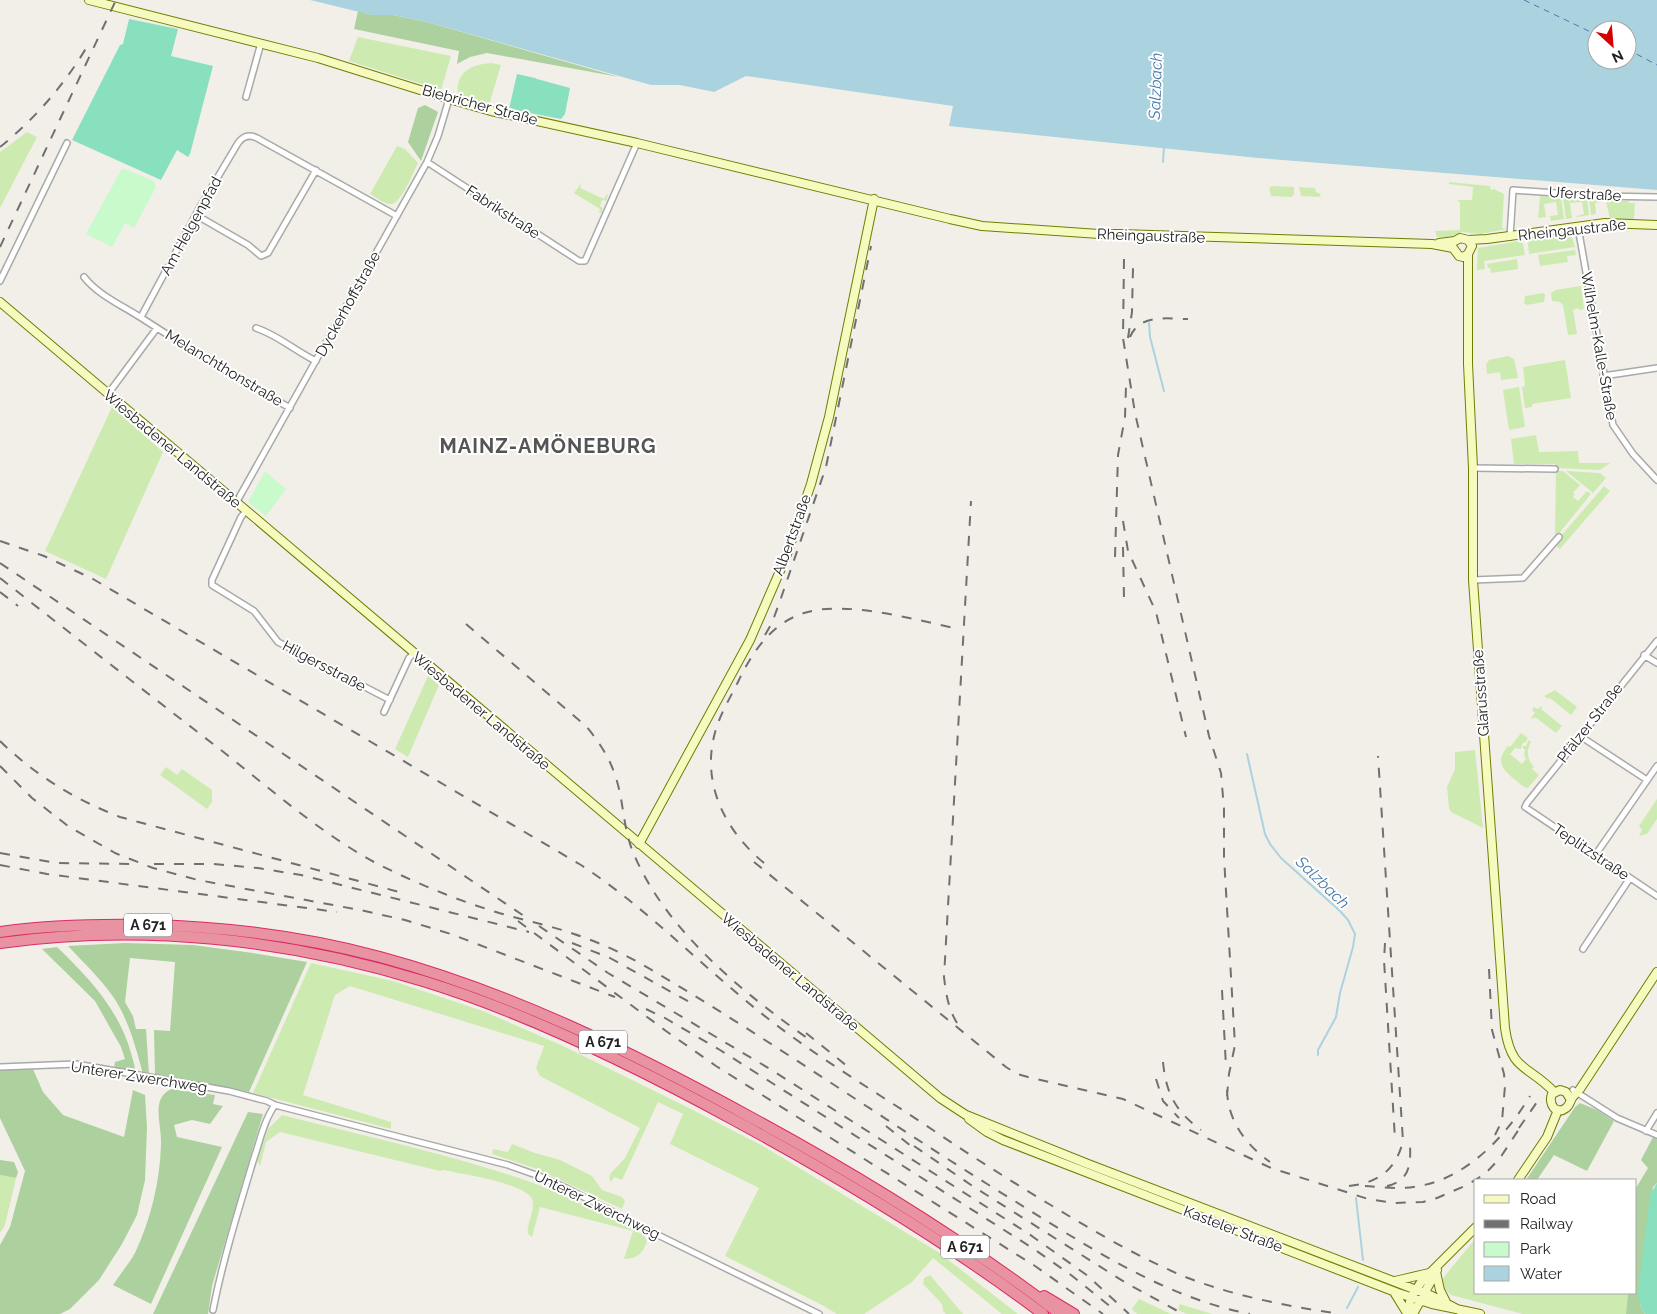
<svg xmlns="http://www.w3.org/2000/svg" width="1657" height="1314" viewBox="0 0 1657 1314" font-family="Raleway,sans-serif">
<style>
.grass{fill:#cdebb0}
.forest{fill:#add19e}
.park{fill:#c8facc}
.pitch{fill:#88e0be}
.water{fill:#aad3df;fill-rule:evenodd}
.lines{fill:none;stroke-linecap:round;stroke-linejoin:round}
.stream{stroke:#aad3df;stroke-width:2}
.ferry{stroke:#4a7aab;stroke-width:1;stroke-dasharray:6 5;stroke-linecap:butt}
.street-casing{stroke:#a9a9a9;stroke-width:8}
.secondary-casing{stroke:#707d05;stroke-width:10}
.highway-casing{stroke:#dc2a67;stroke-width:12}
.street{stroke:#fff;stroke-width:5}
.secondary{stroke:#f7fabf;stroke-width:8}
.highway{stroke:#e892a2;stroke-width:10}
.rail{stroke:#707070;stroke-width:2;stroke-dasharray:10 10;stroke-linecap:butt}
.labels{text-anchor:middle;stroke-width:4;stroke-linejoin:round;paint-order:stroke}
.shield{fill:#fff;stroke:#646464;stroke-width:1}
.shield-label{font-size:14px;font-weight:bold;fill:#222}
.street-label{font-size:15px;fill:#222;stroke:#fff}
.water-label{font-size:16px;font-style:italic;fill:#4a7aab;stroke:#fff}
.district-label{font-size:20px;font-weight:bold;letter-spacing:1px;fill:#555;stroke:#fff}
</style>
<rect width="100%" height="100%" fill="#f2efe9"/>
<path class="grass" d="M358,37L451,56L441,90L349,61Z
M492,63L501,65L489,105L458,96C455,72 471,64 492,63Z
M27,132L37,137L0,208V152Z
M397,146L405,149L418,163C414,171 401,204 391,204C384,204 376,197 370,194Z
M582,182L580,188L604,199L607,194L608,195L606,201L602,200L600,206L603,208L601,213H599L600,209L574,193Z
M1449,182L1490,186L1491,190L1494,189L1504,194L1502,228L1507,229L1480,234L1462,232L1451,237H1437L1435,231L1460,230V202H1458V200H1472L1473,187L1449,184Z
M1272,186L1294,187V195L1291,197L1271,196L1269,188Z
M1299,187L1315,188L1316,192L1321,194L1319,197L1301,196Z
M1540,196L1561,198L1564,219L1551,221L1550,216L1558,215L1556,202L1544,204L1546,217L1538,218Z
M1563,198L1587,199L1589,215L1577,217L1576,216L1584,214L1582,202L1570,203L1572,218L1566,219Z
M1589,199L1629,201V203H1635L1634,219H1610L1606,201L1595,203L1596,214L1591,215Z
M1571,234L1575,247L1529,254L1528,243L1530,240Z
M1520,241L1523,244L1525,255L1484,261L1485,269L1477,270L1478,248Z
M1575,250L1576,255L1567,256L1568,262L1540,266L1538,255Z
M1517,259L1518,269L1491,273L1490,268H1488L1487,264Z
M1581,286L1584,309L1579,310L1578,308L1573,310L1577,334L1568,335L1563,305L1560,302L1552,301L1551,293L1555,290Z
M1543,293L1545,295L1544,302L1527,305L1524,303L1525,296Z
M1508,356L1514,359L1518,378L1501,380L1500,372L1487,374L1486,365L1489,360Z
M1565,360L1571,398L1532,404V407L1525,408L1522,387L1525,386L1523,367Z
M1519,387L1525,427L1509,430L1503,390Z
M112,407L163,452L106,579L45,551Z
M1536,435L1539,452L1578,451L1579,463H1610L1600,470L1556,468L1555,464H1514L1511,439Z
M1556,471H1563L1580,485L1573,493L1575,494L1573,497L1578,501L1587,491L1591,494L1552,542L1551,541L1555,535Z
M1566,471L1600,473L1606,478L1593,493Z
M1604,486L1610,491L1560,549L1554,544Z
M428,676L439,685L408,757L395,749Z
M1555,690L1577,707L1571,715L1550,698L1548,699L1544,696Z
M1541,706L1542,707L1541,709L1562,726L1556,733L1535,717L1533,719L1531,718L1535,713L1532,710L1534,707L1538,709Z
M1521,733L1528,738L1525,743L1523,742L1521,749L1515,748L1510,754L1522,764L1526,759L1524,755L1525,749H1523V746H1526L1529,740L1531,742C1526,751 1527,759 1534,767L1532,769L1539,775L1528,788L1524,787C1509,774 1491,766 1508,746L1510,747Z
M1475,750L1483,828L1451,812L1449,808L1447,787L1455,769V752Z
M166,767L177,775L182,769L212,790V802L207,809L160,775Z
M1657,799V819L1647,834L1639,836L1642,830L1639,826Z
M311,963L393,981L483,1011L561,1045L687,1107L763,1146L938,1252L1018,1314H1002L933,1258L912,1282L864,1314H837L822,1305L725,1256L759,1188L670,1144L683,1114L658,1102L622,1180L614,1177L611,1182L609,1178L611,1173L625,1158L640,1128L540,1076L536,1068L544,1046L350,986L335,995L303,1095L391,1122V1129L253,1093Z
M282,1115C360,1135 440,1152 516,1177C560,1191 602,1215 644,1235L647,1242C641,1255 638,1258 624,1259L633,1231L540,1207L532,1237L528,1234C526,1223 536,1210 532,1199C525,1183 461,1174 444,1170L440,1171L280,1132L266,1142L260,1166L257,1160L268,1129Z
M512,1144L535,1153L560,1160L592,1176L602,1190L622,1197L625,1201L622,1209L537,1169L492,1154L493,1149L508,1152Z
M0,1175L16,1178L5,1225L0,1233Z
M1476,1238V1293H1628L1626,1314H1523L1451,1295C1445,1290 1443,1286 1443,1278Z
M930,1275L963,1314H946L943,1311L942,1304L923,1284L924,1278Z
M1139,1299L1171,1314H1137L1132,1309Z
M1180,1304L1212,1314H1187L1178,1310Z"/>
<path class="forest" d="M358,11L372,15H393L427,22L619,77L487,53L470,57L457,64L459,51L354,29Z
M425,105L438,112L421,161L408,142L418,108Z
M125,943L193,945L253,953L307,962L249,1092L155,1075L154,1030L170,1031L175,962L130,958L125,1002L133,1016L136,1029H146L149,1075L143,1074C136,1048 129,1021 114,998C101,979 84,963 68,946Z
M57,947C85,974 111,1001 126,1038C130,1048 133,1060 136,1072L114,1068L115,1062L125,1059L121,1047L95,1001L42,949Z
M33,1069L43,1092L63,1115L124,1137L133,1090L145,1095L147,1128L145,1180L137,1215L122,1244L99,1280L70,1309L60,1314H0V1245L10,1227L25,1171L0,1118V1070Z
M171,1089L215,1095L213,1104L223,1106L210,1124L192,1120L174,1125L177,1137L222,1147L151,1304L113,1285C120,1274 129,1264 135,1253C151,1219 160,1181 161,1144C162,1124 150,1099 171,1089Z
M1580,1103L1597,1110L1614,1121L1587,1171L1554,1155L1537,1180H1526L1575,1107Z
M248,1112L263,1114L212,1286L208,1314H153Z
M1653,1137L1657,1139V1183L1653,1187L1640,1305L1645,1314H1626L1628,1293H1636V1188L1648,1168L1641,1160Z
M0,1160L14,1162L18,1172L16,1178L0,1175Z"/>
<path class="park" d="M125,169L154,181L156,187L134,228L125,223L112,247L86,234L121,170Z
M265,471L286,489L266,516L248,502Z"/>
<path class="pitch" d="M129,19L178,29L171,56L213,66L190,154L188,157L177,150L161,180L72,140L120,45L123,44Z
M517,74L535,78L537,79L570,88L565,114L561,119L509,109Z
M1657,1183V1314H1645L1640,1305L1638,1294L1650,1195Z"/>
<path class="water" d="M310,0H1657V190L1258,158L949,126L953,106L746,76L714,92L680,85H651L427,22L393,15H372ZM1597,30H1627V60H1597Z"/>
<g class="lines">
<path class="stream" d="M1163,162L1164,147
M1149,323L1150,337L1164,391
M1247,754L1265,834L1270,844L1281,858L1340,911L1348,920L1355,934L1353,947L1340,993L1336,1017L1318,1050V1055
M1356,1198L1363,1260
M1347,1308L1358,1287"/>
<path class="ferry" d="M1524,0L1597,35
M1627,49L1657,65"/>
<defs>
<path id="street" d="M246,97L261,43
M427,162L579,261H585L637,143
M196,215L248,245L261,256L268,253L316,170
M1578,227L1613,425L1633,454L1657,480
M1510,237L1513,190L1599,196L1657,197
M84,277C97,294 121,305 140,317C189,349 239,379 290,408
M0,281L67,143
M141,317L200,207L238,143C243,136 249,134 257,138L397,216
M256,328C278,335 295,351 316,361
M1603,376L1657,368
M108,394L157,328
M1473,468L1555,469
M236,503L427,162L438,136L449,99
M246,511L241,517L212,580V585L254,611L278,642L390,700
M1473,580L1523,578L1559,537
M1657,641L1527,803L1525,807L1657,896
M1644,655L1657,663
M384,712L409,658L414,653
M1580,736L1647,780
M1596,854L1657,766
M1583,949L1630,878
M0,1067L76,1064L229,1091L267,1101L275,1105L508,1165L539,1176L568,1189L658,1235L819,1314
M1573,1090L1617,1118L1657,1135
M1646,1131L1657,1113
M213,1310C223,1259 239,1208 254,1158C260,1141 264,1120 275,1105"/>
<path id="secondary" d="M89,0L318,58L449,99L491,111L637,143L950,219L982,226L1099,234H1120L1432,244L1453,248L1459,256L1463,257L1468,254
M1468,240L1472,246L1468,254V364L1473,468V580L1505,1028C1511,1072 1529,1065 1554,1092
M1439,243L1455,241L1460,238L1468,240L1487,239L1605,223L1657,225
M0,302L940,1098L966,1115L1088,1164L1432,1296L1459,1310
M639,844L750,640L786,557L811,484L829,417L874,199
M1571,1100L1566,1092L1560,1090L1552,1094C1548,1104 1556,1116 1566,1108C1570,1105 1570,1101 1572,1098C1574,1095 1578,1092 1580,1089L1657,972
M969,1119L987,1132L1003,1140L1398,1293L1432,1304L1480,1314
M1518,1180L1547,1137L1558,1110
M1436,1272L1440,1290L1446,1302
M1395,1281L1429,1273
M1394,1292L1407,1313
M1407,1314L1411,1298L1421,1282L1476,1227
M1413,1314L1437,1270"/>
<path id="highway" d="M0,932C49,925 101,924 151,925C228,927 305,937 380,957C510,992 634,1053 752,1118C859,1176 963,1240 1060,1314
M0,943C141,923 287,939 423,981C528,1013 637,1067 734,1120C841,1178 946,1241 1043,1314
M1044,1296L1074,1314"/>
</defs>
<use href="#street" class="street-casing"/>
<use href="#secondary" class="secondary-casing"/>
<use href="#highway" class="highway-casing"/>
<use href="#street" class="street"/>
<use href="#secondary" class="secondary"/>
<use href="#highway" class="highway"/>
<path class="rail" d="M0,147C35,119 65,84 88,45
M0,247L116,0
M1124,259L1123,338L1135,413L1209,736L1221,773L1224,809V857L1235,1045L1229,1074L1227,1096
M1130,337C1140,313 1168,319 1188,319
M1128,338L1132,312L1133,268
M1123,521L1128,551L1156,612L1186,737
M0,541L44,556L93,579L581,865C651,911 708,973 775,1024C822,1060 874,1091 924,1124C965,1152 1006,1178 1049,1204C1092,1230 1136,1256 1183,1276C1233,1296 1287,1306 1340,1314
M1123,547L1124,598
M1115,557L1118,455L1125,417L1126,386
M0,563L524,916
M0,578C75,637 151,696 226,754C274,792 321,833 374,862C413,882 454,899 496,912C522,920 549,925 574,934C604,944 633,958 660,975C780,1046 894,1127 1013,1200C1087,1246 1163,1297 1250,1314
M0,592L18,606
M466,624L586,726C599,742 610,758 616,778C624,803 623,828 633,852C665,930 743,993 810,1040
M765,635L772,623L781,598L826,467L871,246
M0,741C35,775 74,799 120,817L403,893
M0,766L32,798L68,826L115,853L153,868L198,880L360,910L405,920L451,934L615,997
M0,853L56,863L137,864
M754,862L1006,1067L1017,1074L1028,1077L1123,1099L1271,1168L1368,1199L1394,1203L1423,1202L1437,1198L1467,1185L1485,1174L1500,1158L1523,1123
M764,863C723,829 699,779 717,726C722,711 731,696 738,682C752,652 772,623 804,613C845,600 912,619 954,628
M154,864H213L258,868L301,875L529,932
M0,865L47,874L337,912
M518,921L666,1031L716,1066L1035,1266L1103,1314
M539,926L608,973L770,1069L1029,1234L1088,1276L1129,1314
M572,943L610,958L693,1004
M1385,943L1384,960L1395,1139
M1489,969L1492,1030L1504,1074L1505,1086L1502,1121L1495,1135
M1222,990L1226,1067
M646,1009L665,1018L720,1050L1034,1249L1071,1275L1116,1311
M957,1023C948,1008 946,994 944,977L971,501
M806,1033L847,1066
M1163,1062C1166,1093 1175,1111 1201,1130
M1156,1079L1163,1101L1179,1118
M1227,1090C1228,1121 1245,1144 1270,1162
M886,1126L917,1151
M1519,1128L1537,1102
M914,1146L974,1187L1126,1283L1183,1314
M1349,1186C1378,1183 1396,1170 1403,1141L1378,756
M1365,1186C1382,1187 1401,1190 1419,1186C1467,1178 1506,1136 1530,1096
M1387,1186C1409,1181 1411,1165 1410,1146"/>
</g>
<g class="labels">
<g class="shield">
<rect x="124" y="913.5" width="48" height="23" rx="4"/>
<rect x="579" y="1030.5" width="48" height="23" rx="4"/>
<rect x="941" y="1235.5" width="48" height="23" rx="4"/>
</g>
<g class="shield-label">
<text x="148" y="930">A 671</text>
<text x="603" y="1047">A 671</text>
<text x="965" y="1252">A 671</text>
</g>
<g class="street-label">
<text transform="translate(480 105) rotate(15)" y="5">Biebricher Straße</text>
<text transform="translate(1585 194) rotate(3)" y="5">Uferstraße</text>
<text transform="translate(503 212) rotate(33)" y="5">Fabrikstraße</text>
<text transform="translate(191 226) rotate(-61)" y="5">Am Helgenpfad</text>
<text transform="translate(1572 230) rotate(-6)" y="5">Rheingaustraße</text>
<text transform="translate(1151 236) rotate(2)" y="5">Rheingaustraße</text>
<text transform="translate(348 304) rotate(-61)" y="5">Dyckerhoffstraße</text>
<text transform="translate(1599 346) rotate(80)" y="5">Wilhelm-Kalle-Straße</text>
<text transform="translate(224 368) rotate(31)" y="5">Melanchthonstraße</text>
<text transform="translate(172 449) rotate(40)" y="5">Wiesbadener Landstraße</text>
<text transform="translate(792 535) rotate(-70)" y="5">Albertstraße</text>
<text transform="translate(324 666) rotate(28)" y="5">Hilgersstraße</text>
<text transform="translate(1481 693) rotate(-94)" y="5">Glarusstraße</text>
<text transform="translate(481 711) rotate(40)" y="5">Wiesbadener Landstraße</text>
<text transform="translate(1590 723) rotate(-52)" y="5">Pfälzer Straße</text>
<text transform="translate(1591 852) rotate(34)" y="5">Teplitzstraße</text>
<text transform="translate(790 972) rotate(40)" y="5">Wiesbadener Landstraße</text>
<text transform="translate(139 1077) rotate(9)" y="5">Unterer Zwerchweg</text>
<text transform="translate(597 1205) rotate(26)" y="5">Unterer Zwerchweg</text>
<text transform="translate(1233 1229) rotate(21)" y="5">Kasteler Straße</text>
</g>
<g class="water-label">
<text transform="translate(1155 86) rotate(-88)" y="6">Salzbach</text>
<text transform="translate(1323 882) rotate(44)" y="6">Salzbach</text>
</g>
<g class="district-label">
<text x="548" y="453">MAINZ-AMÖNEBURG</text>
</g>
</g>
<rect x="1474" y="1179" width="162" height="115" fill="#ffffff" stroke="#a7a7a7"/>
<rect x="1484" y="1195" width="25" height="8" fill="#f7fabf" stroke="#a7a7a7"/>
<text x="1520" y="1204" font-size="15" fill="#222222">Road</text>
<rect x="1484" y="1220" width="25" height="8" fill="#707070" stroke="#a7a7a7"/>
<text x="1520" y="1229" font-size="15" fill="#222222">Railway</text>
<rect x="1484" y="1242" width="25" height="15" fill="#c8facc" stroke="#a7a7a7"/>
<text x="1520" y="1254" font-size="15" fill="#222222">Park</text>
<rect x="1484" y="1266" width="25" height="15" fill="#aad3df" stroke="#a7a7a7"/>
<text x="1520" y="1279" font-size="15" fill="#222222">Water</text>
<g transform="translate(1612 45) rotate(154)"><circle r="24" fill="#ffffff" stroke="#a7a7a7"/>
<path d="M0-4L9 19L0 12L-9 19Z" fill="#d40000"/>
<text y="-8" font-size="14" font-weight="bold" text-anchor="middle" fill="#222222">N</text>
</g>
</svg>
